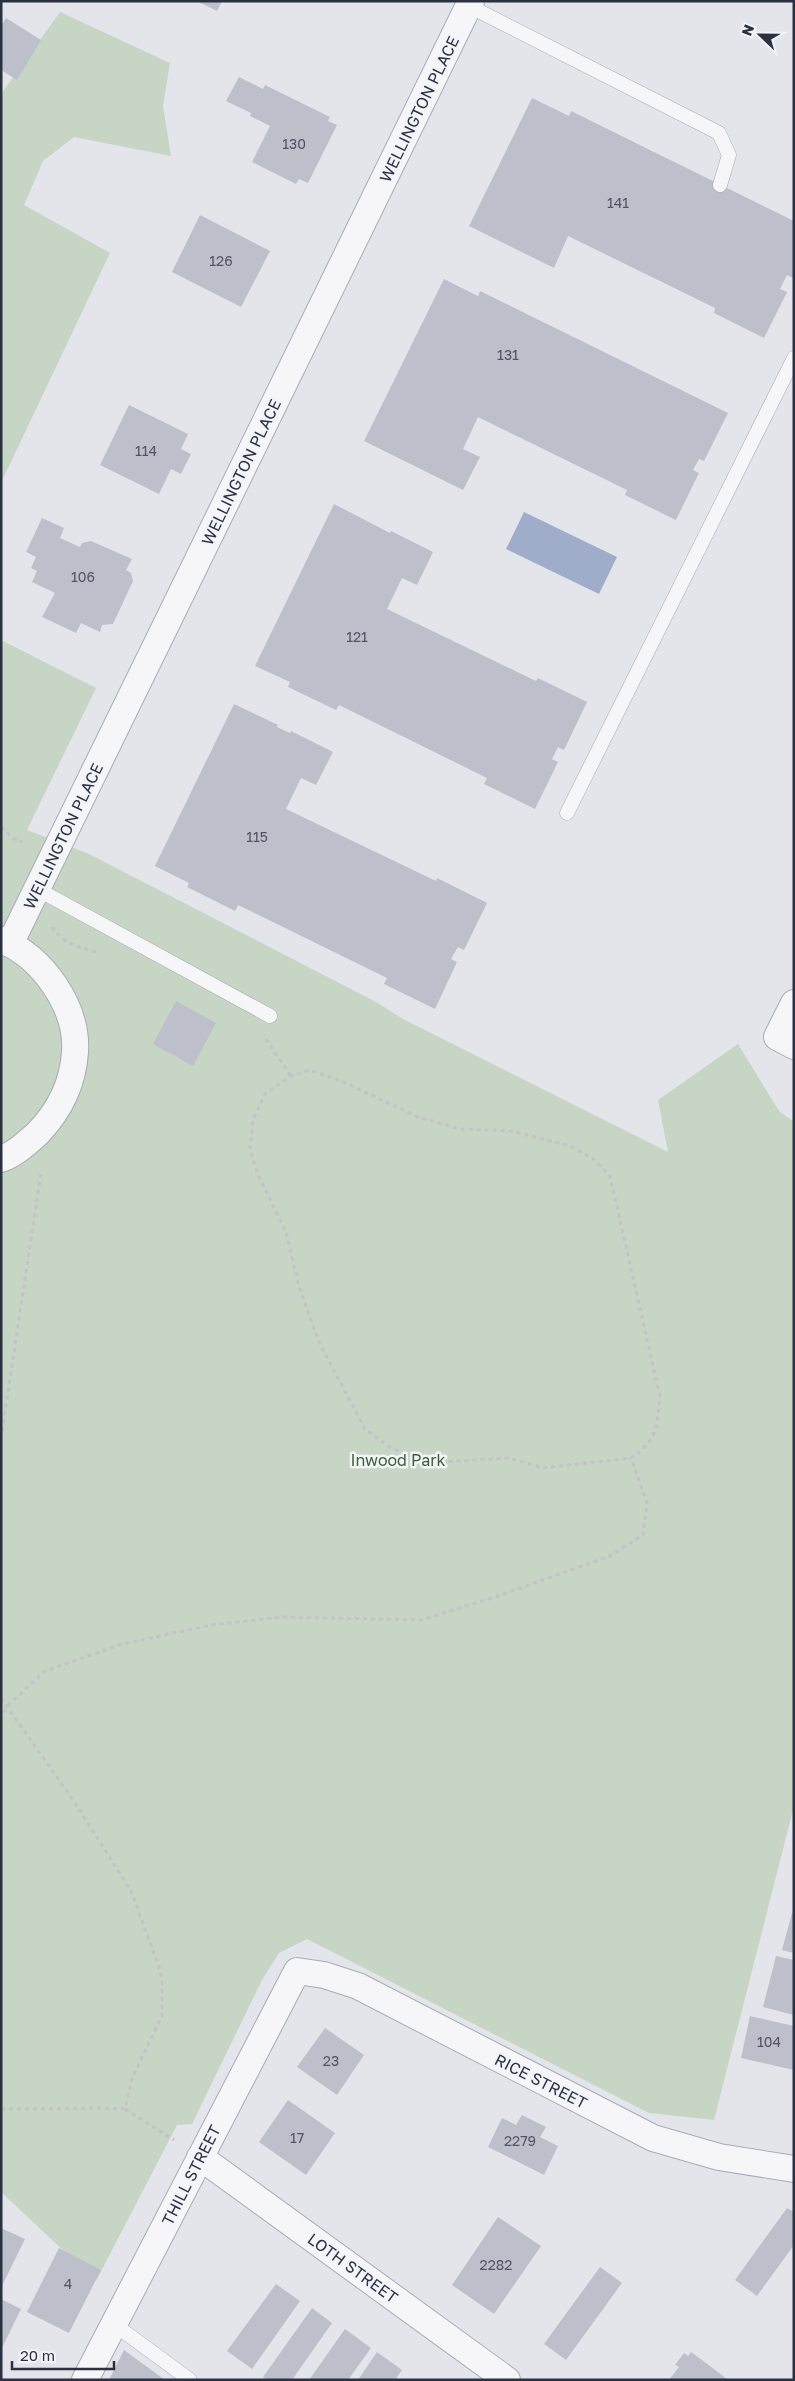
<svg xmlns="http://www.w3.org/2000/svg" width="795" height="2381" viewBox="0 0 795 2381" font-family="'Golos Text',sans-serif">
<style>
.green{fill:#c6d5c4}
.water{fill:#9fadca}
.building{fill:#bdc0cb}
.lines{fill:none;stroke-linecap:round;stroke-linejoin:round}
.lane-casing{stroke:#a8abb5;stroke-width:15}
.street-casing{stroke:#a8abb5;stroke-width:28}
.path{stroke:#c1c3ca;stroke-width:3;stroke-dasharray:4 4;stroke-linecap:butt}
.lane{stroke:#f6f6f9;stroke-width:14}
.street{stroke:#f6f6f9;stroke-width:26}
.labels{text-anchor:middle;stroke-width:5;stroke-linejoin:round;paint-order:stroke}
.number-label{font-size:14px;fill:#505465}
.street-label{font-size:16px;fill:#2b3043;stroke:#f3f4f8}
.park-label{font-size:16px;fill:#3a5f38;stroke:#f3f4f8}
</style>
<rect width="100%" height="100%" fill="#e3e5eb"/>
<path class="green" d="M60,12L170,63L163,106L171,156L74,137L43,161L24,205L110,253L1,483V94Z
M1,640L96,688L27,830L89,854L376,1002L403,1019L668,1152L658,1100L738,1044L779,1111L794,1122V1806L714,2120L649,2113L307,1939L279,1953L262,1980L192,2124L177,2125L96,2281L1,2192Z"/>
<path class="water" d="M524,512L617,557L599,594L506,549Z"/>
<path class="building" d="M197,1H222L217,11Z
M6,18L41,40L17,80L1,70V26Z
M239,77L263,89L265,85L330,117L328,121L337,125L308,183L299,179L296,184L252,162L270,126L250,116L251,113L226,101Z
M532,98L569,116L571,111L794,221V276L793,278L787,275L780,289L787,292L764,338L714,313L715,308L568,236L554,268L469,226Z
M200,215L270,251L241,307L172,272Z
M444,279L478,296L480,291L728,413L704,461L699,459L693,470L699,473L676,520L625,495L627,490L478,417L463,449L480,457L463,490L364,441Z
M129,405L188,434L181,449L191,454L181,474L171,469L159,494L100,465Z
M334,504L390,533L391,531L433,552L417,585L402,578L387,609L536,681L538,678L587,702L564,750L558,747L552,759L558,762L535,809L484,784L487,778L339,705L336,710L288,687L290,682L255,666Z
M42,518L64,528L60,538L80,547L82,543L91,541L132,559L126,570L131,573L133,581L113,624L102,625L100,632L81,623L76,633L42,617L55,593L32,582L37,571L31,568L36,557L26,552Z
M234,704L278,725L277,727L290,733L291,731L333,752L316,785L301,778L286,809L436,881L437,878L487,903L464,950L458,947L451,959L457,962L435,1009L384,984L387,978L238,905L235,911L187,887L189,883L155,866Z
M176,1001L216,1023L193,1066L153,1044Z
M792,1913H794V1953L782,1950Z
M776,1956L794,1960V2015L763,2007Z
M750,2016L794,2026V2070L741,2058Z
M325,2028L364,2055L337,2095L297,2067Z
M288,2100L335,2133L306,2175L259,2142Z
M522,2115L546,2127L540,2137L558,2146L544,2175L488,2147L502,2118L516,2125Z
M787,2208L794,2212V2245L757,2296L735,2280Z
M498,2217L541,2246L494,2314L452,2285Z
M1,2228L25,2239L1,2288Z
M59,2248L101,2270L69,2333L27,2312Z
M600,2267L622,2283L566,2360L544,2344Z
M276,2284L300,2301L252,2369L227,2351Z
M1,2299L21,2309L1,2350Z
M312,2308L332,2323L292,2380H268L263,2377Z
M345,2329L371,2348L348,2380H309Z
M124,2350L165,2380H109Z
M377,2352L402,2370L395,2380H358Z
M691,2352L710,2366L728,2380H669L679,2367L675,2365L684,2353L688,2356Z"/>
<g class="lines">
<defs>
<path id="lane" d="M469,6L719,133L729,155L720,185
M567,813L794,358
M37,889L270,1016
M115,2325L190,2380"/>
<path id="street" d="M1,940C42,956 78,1007 75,1052C73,1084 60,1110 38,1133C27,1143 15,1154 1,1159
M10,944L471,1
M794,1003L777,1037L794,1046
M200,2157L507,2380
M85,2380L297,1971L324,1975L358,1986L653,2138L719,2157L794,2169"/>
</defs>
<use href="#lane" class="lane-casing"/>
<use href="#street" class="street-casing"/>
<path class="path" d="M1,827L13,838L22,842
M52,927C64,944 78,947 97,952
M266,1039L291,1076
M1,1439L41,1173
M1,1698L75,1803L131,1891L159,1967L162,1981V2016L132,2078L125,2109L174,2140
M1,1720L7,1706L45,1671L122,1644L212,1625L281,1617L422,1620L498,1596L610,1556L643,1535L647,1503L631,1458C659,1438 656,1429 660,1397L610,1176L595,1160L570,1146L512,1131L460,1129L418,1117L339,1080L310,1070L291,1076L265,1094L253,1120L250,1150L258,1175L286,1232L299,1286L319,1342L365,1429L391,1448L414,1457L442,1462L509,1458L543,1468L631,1458
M1,2109L100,2108L125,2109"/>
<use href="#lane" class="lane"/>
<use href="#street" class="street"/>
</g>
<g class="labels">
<g class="number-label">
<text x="294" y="149">130</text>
<text x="618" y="208">141</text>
<text x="221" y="266">126</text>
<text x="508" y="360">131</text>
<text x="146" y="456">114</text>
<text x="83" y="582">106</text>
<text x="357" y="642">121</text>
<text x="257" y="842">115</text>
<text x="769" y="2047">104</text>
<text x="331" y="2066">23</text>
<text x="297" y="2143">17</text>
<text x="520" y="2146">2279</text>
<text x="496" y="2270">2282</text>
<text x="68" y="2289">4</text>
</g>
<g class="street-label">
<text transform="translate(419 109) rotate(-64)" y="6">WELLINGTON PLACE</text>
<text transform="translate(241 472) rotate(-64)" y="6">WELLINGTON PLACE</text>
<text transform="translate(63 836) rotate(-64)" y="6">WELLINGTON PLACE</text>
<text transform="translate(541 2081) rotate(27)" y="6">RICE STREET</text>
<text transform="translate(191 2175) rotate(-63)" y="6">THILL STREET</text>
<text transform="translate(353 2268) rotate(36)" y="6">LOTH STREET</text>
</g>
<g class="park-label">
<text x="398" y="1466">Inwood Park</text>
</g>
</g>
<rect width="795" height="2381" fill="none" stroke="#2b3043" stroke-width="5"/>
<g transform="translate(760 35) rotate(292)" stroke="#f3f4f8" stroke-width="4" paint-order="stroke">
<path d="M0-4L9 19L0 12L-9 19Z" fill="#2b3043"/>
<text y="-8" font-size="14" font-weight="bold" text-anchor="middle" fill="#2b3043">N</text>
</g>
<path d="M12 2361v8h102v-8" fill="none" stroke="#2b3043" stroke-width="2.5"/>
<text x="20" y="2361" font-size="15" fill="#2b3043" stroke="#f3f4f8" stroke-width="4" paint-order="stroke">20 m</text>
</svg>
